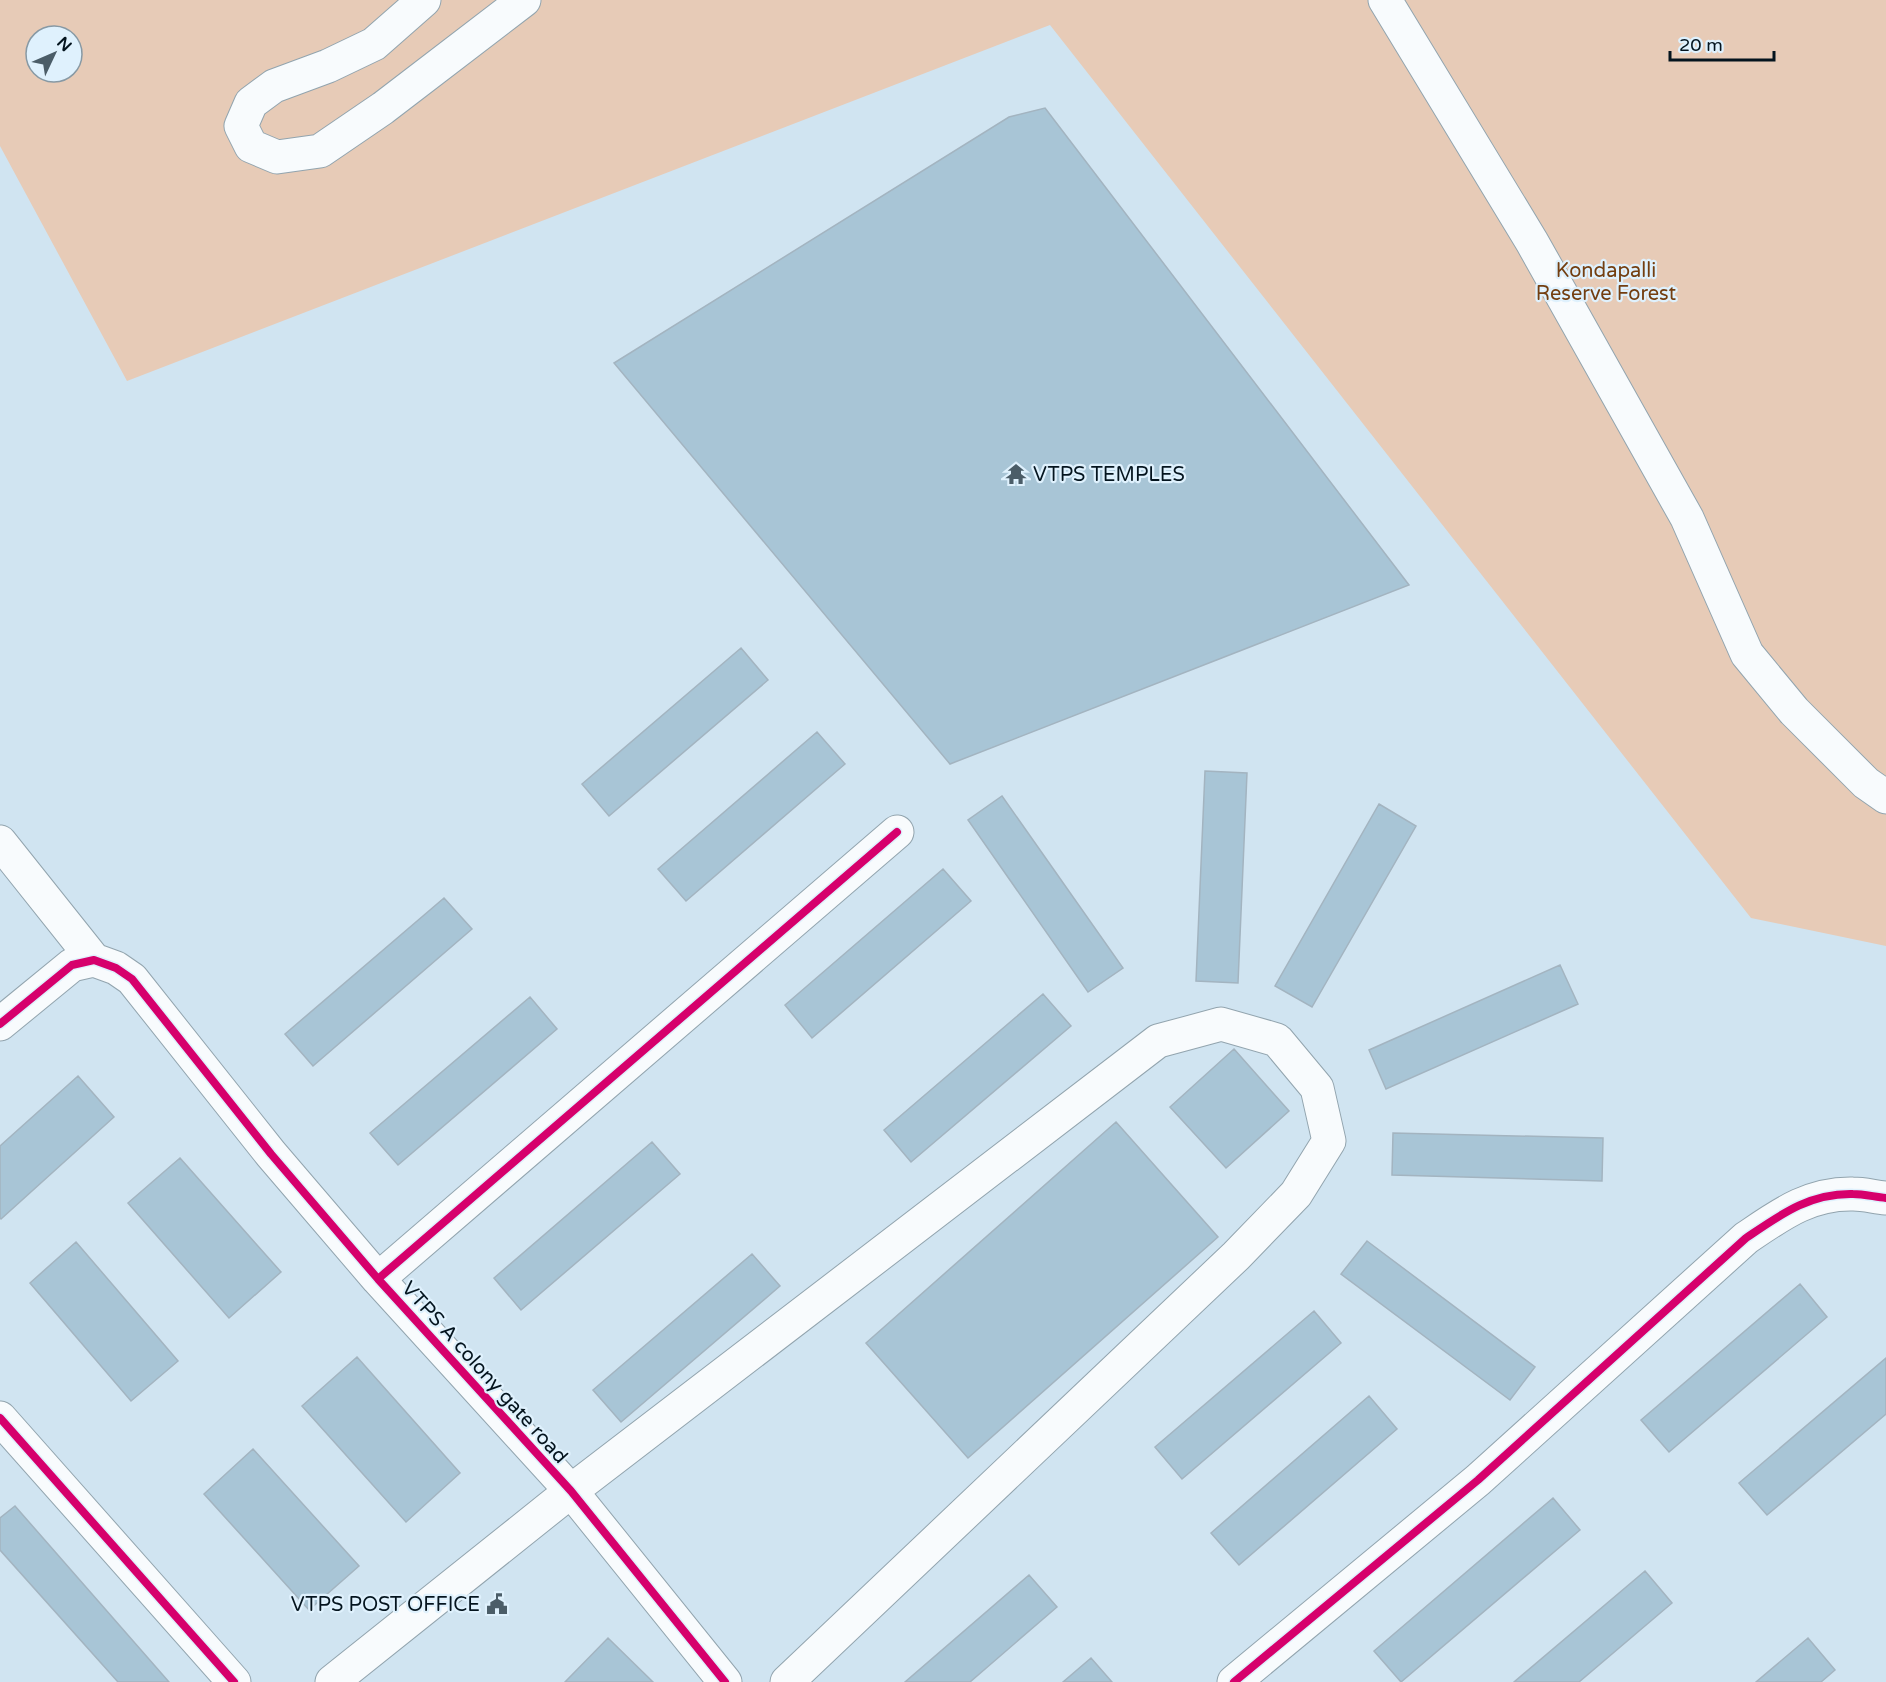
<svg xmlns="http://www.w3.org/2000/svg" width="1886" height="1682" viewBox="0 0 1886 1682" font-family="'Varela Round',sans-serif">
<style>
.green{fill:#e7cbb7;fill-rule:evenodd}
.building{fill:#a8c5d6;stroke:#a3b4c0;stroke-width:1.5}
.lines{fill:none;stroke-linecap:round;stroke-linejoin:round}
.minor-casing{stroke:#92a4ae;stroke-width:35}
.minor{stroke:#f8fbfd;stroke-width:33}
.cycleway-casing{stroke:#dff1fd;stroke-width:11}
.cycleway{stroke:#d6006c;stroke-width:8}
.labels{text-anchor:middle;stroke-width:4.5;stroke-linejoin:round;paint-order:stroke}
.park-label{font-size:20px;fill:#733e10;stroke:#dff1fd}
.poi-label{font-size:20px;fill:#04141e;stroke:#dff1fd;text-anchor:start}
.street-label{font-size:20px;fill:#04141e;stroke:#dff1fd}
</style>
<rect width="100%" height="100%" fill="#d0e4f1"/>
<path class="green" d="M0,0H1886V946L1751,918L1050,25L127,381L0,146ZM36,36H72V72H36Z"/>
<path class="building" d="M1045,108L1409,585L950,764L614,363L1009,117Z
M741,648L768,680L609,816L582,784Z
M817,732L845,764L686,901L658,869Z
M1205,771L1247,773L1238,983L1196,981Z
M1002,796L1123,968L1088,992L968,820Z
M1379,804L1416,826L1312,1007L1275,986Z
M943,869L971,901L812,1038L785,1005Z
M444,898L472,929L313,1066L285,1034Z
M1560,965L1578,1004L1386,1089L1369,1050Z
M1043,994L1071,1026L911,1162L884,1130Z
M530,997L557,1029L398,1165L370,1133Z
M1234,1049L1289,1111L1226,1168L1170,1107Z
M78,1076L114,1117L1,1219L0,1218V1146Z
M1116,1122L1218,1237L968,1458L866,1343Z
M1393,1133L1603,1138L1602,1181L1392,1175Z
M652,1142L680,1174L521,1310L494,1278Z
M180,1158L281,1272L229,1318L128,1203Z
M1367,1241L1535,1367L1510,1400L1341,1274Z
M76,1242L178,1361L131,1401L30,1283Z
M752,1254L780,1286L621,1422L593,1390Z
M1800,1284L1827,1317L1669,1452L1641,1420Z
M1314,1311L1341,1343L1182,1479L1155,1447Z
M357,1357L460,1473L406,1522L302,1406Z
M1886,1358V1414L1767,1515L1739,1483Z
M1369,1396L1397,1429L1239,1565L1211,1533Z
M253,1449L359,1566L309,1610L204,1494Z
M1553,1498L1580,1530L1401,1682L1374,1651Z
M15,1506L169,1682H118L0,1550V1518Z
M1645,1571L1672,1603L1579,1682H1514Z
M1029,1575L1057,1607L970,1682H905Z
M608,1638L653,1682H565Z
M1808,1638L1835,1670L1821,1682H1756Z
M1091,1658L1112,1682H1063Z"/>
<g class="lines">
<defs>
<path id="minor" d="M424,0L374,44L328,66L274,86L251,103L241,126L251,146L277,157L320,151L383,108L524,0
M1385,0L1532,242L1687,518L1747,654L1794,711L1866,783L1886,797
M0,842L94,960
M94,960L116,968L132,979L271,1154L378,1279L571,1491L725,1682
M0,1024L72,965L94,960
M378,1279L897,832
M0,1418L234,1682
M332,1682L571,1491L1158,1041L1221,1024L1277,1040L1317,1088L1329,1141L1296,1194L1236,1256L787,1682
M1234,1682L1478,1480L1746,1238C1780,1215 1809,1193 1853,1194C1864,1194 1875,1197 1886,1198"/>
</defs>
<use href="#minor" class="minor-casing"/>
<use href="#minor" class="minor"/>
<defs>
<path id="cycleway" d="M0,1024L72,965L94,960L116,968L132,979L271,1154L378,1279L571,1491L725,1682
M378,1279L897,832
M0,1418L234,1682
M1234,1682L1478,1480L1746,1238C1780,1215 1809,1193 1853,1194C1864,1194 1875,1197 1886,1198"/>
</defs>
<use href="#cycleway" class="cycleway-casing"/>
<use href="#cycleway" class="cycleway"/>
</g>
<defs>
<symbol id="temple-bare" viewBox="-9 -9 18 18"><path d="M0-6L5-2H3V0L6.5 2.5H4V6H1.5V3h-3V6H-4V2.5H-6.5L-3 0V-2H-5Z" fill="#4b5d68" stroke="#dff1fd" stroke-width="2.5" paint-order="stroke"/></symbol>
<symbol id="civic-bare" viewBox="-9 -9 18 18"><path d="M-.6-6.5H3V-4.5H.6V-3L4-1V1h2V6H-6V1h2V-1L-.6-3ZM-1.2 2.5V6h2.4V2.5Z" fill="#4b5d68" stroke="#dff1fd" stroke-width="2.5" paint-order="stroke"/></symbol>
</defs>
<g fill-rule="evenodd">
<use href="#temple-bare" x="1001" y="459" width="30" height="30"/>
<use href="#civic-bare" x="482" y="1589" width="30" height="30"/>
</g>
<g class="labels">
<g class="park-label">
<text x="1606" y="277">Kondapalli<tspan x="1606" dy="23">Reserve Forest</tspan></text>
</g>
<g class="poi-label">
<text x="1033" y="481">VTPS TEMPLES</text>
<text x="480" y="1611" text-anchor="end">VTPS POST OFFICE</text>
</g>
<g class="street-label">
<text transform="translate(485 1372) rotate(48)" y="7">VTPS A colony gate road</text>
</g>
</g>
<g transform="translate(54 54) rotate(46)"><circle r="28" fill="#dff1fd" stroke="#8799a4" stroke-width="1.5"/>
<path d="M0-4.5L10 22L0 15L-10 22Z" fill="#4b5d68"/>
<text y="-9" font-size="16" font-weight="bold" text-anchor="middle" fill="#04141e">N</text>
</g>
<path d="M1670 51v9h104v-9" fill="none" stroke="#04141e" stroke-width="3"/>
<text x="1679" y="51" font-size="18" fill="#04141e" stroke="#dff1fd" stroke-width="4.5" paint-order="stroke">20 m</text>
</svg>
